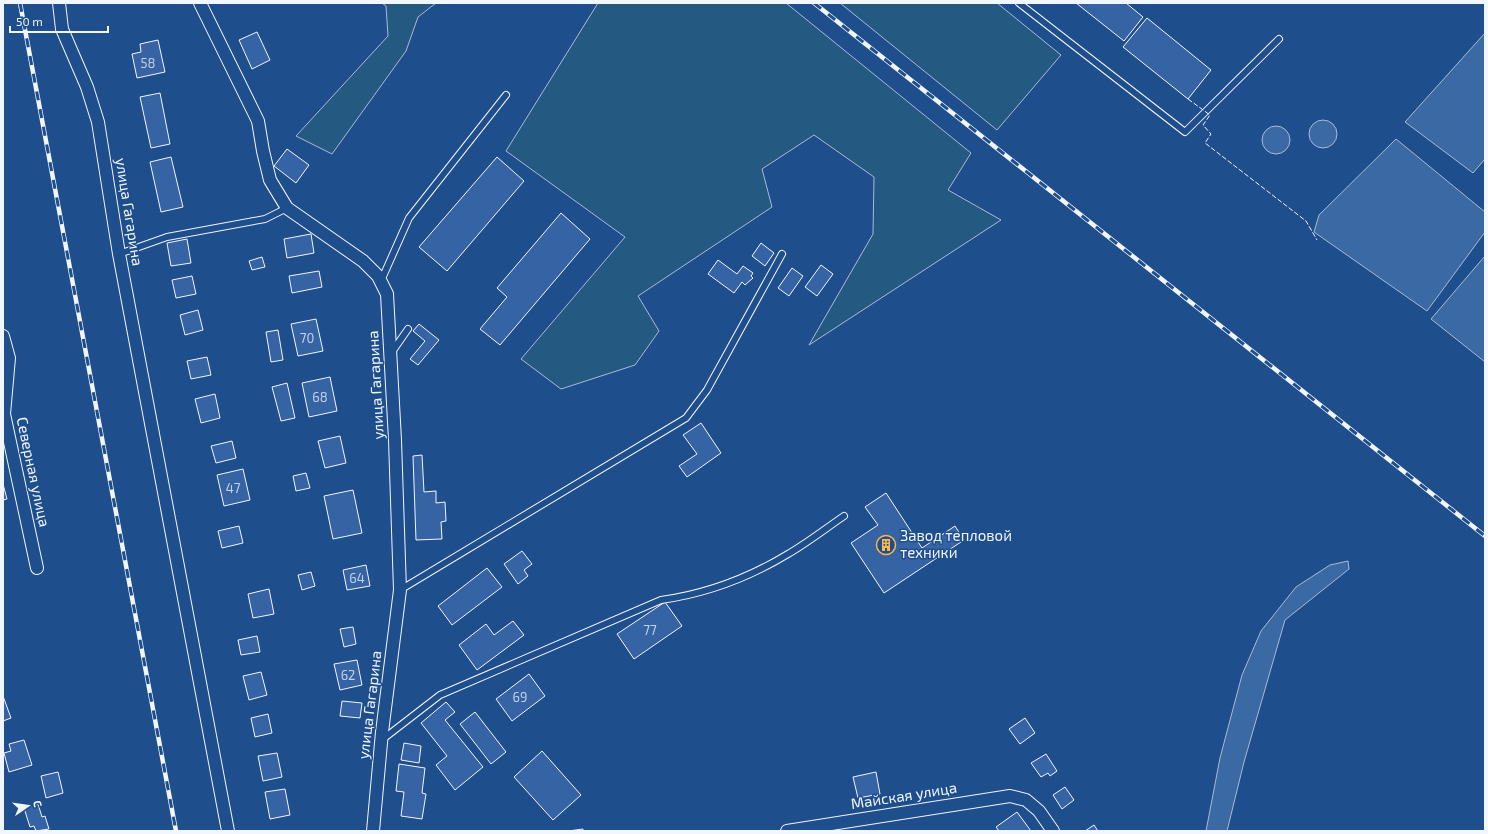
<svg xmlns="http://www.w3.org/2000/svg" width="1488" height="834" viewBox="0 0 1488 834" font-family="'Exo 2',sans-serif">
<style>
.green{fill:#245a82;stroke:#a8bbd7}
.water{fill:#3b69a3;stroke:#a8bbd7}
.building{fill:#3563a3;stroke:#f2f6ff}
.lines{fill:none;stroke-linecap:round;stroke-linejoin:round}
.service-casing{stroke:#f2f6ff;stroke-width:8}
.minor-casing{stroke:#f2f6ff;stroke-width:14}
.service{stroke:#1f4e8c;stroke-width:6}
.minor{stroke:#1f4e8c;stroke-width:12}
.rail-casing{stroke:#f2f6ff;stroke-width:4.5}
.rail{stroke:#1f4e8c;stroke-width:3;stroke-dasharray:9;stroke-linecap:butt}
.fence{stroke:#f2f6ff;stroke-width:1;stroke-dasharray:5 2;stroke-linecap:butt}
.labels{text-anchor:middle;stroke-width:3;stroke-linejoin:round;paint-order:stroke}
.number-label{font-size:13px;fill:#c3d1e8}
.street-label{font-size:15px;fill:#f2f6ff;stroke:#1f4e8c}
.poi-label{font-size:15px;fill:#f2f6ff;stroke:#1f4e8c;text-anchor:start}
</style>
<rect width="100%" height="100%" fill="#1f4e8c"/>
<path class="green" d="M382,3H436L418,17L406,51L332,154L296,136L388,36L386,6Z
M598,3H786L971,153L948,190L1001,220L809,345L873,234L874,177L814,135L762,169L772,207L638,296L659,331L635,365L561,389L521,359L625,237L506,151Z
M840,3H997L1061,55L997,130Z"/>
<path class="water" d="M1485,33V159L1473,173L1405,122Z
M1309 134a14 14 0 1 1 28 0a14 14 0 1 1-28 0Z
M1262 140a14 14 0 1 1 28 0a14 14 0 1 1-28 0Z
M1396,139L1485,212V232L1427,311L1314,232L1319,215Z
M1485,256V362L1431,319Z
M1348,561L1349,569L1285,620L1244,762L1227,831H1206L1220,758L1242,675L1261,631L1296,587L1330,565Z"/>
<path class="building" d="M1076,3H1126L1143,17L1124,41Z
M1147,18L1211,70L1188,99L1123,47Z
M257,32L270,60L252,69L239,40Z
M158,40L165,72L137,78L132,54L141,52L140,44Z
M160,93L170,144L151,148L140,97Z
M287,149L309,165L296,183L274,166Z
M171,157L183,207L161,212L150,162Z
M497,157L524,181L447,271L419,247Z
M561,213L590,239L500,345L480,329L507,297L497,288Z
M311,234L314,253L287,258L284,239Z
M187,239L191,263L171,266L167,243Z
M761,243L774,253L765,266L752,256Z
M262,257L265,267L252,270L249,261Z
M718,260L737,274L743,266L753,273L751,276L753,278L745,285L742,282L734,293L708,274Z
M821,265L833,274L817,296L805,287Z
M792,268L803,276L789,296L778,288Z
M319,271L322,287L292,293L289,276Z
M192,276L196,294L176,298L172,280Z
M198,310L203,330L185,335L180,315Z
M316,319L323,351L298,356L291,324Z
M419,324L439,340L418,365L410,359L425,341L413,331Z
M278,330L283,360L271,362L266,332Z
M207,357L211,375L191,379L187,361Z
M330,377L337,411L309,417L302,383Z
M287,383L295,418L281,421L272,387Z
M215,394L220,418L201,423L195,399Z
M701,423L721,453L687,477L679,466L697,454L683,435Z
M340,436L346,463L325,468L318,441Z
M232,441L236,458L216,463L211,446Z
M422,455L424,492L436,491V503L445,502L446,521L441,522L442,539L416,540L413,456Z
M243,469L250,500L224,506L217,475Z
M306,473L310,488L296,491L293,476Z
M3,484L7,499L3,500Z
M353,490L362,533L333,539L324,496Z
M886,493L922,548L955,526L964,540L884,593L851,543L878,525L865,507Z
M239,526L243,543L222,548L218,531Z
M522,551L532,564L524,570L528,576L518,584L504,564Z
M366,565L370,586L347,590L343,570Z
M487,568L502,587L452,625L438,606Z
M311,572L315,586L302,590L298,575Z
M269,589L274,614L253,618L248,594Z
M665,602L682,626L634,659L617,634Z
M513,621L524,635L477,670L459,645L486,624L494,635Z
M353,627L356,644L344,647L340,629Z
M257,636L260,652L241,655L238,640Z
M357,660L362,685L340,690L334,664Z
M261,672L267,695L249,700L243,676Z
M529,674L545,696L512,721L496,699Z
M3,696L11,718L3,721Z
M342,701L362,703L360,718L340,716Z
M446,702L455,712L445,720L483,767L455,790L436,765L447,756L421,723Z
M475,712L506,752L491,764L460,724Z
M268,714L272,733L255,737L251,718Z
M1025,718L1035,733L1020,744L1009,729Z
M24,740L32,765L9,772L4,753L11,751L9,744Z
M404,743L421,746L419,763L401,760Z
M542,751L581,795L553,820L514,777Z
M277,753L282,777L263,781L258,756Z
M1046,754L1057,771L1050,776L1048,773L1041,777L1031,763Z
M399,764L425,768L422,793L426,794L422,819L401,816L404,792L396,791Z
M58,772L63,793L46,798L41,776Z
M876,772L880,794L858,798L853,777Z
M1065,787L1074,800L1062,809L1053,795Z
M285,789L290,815L270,819L265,792Z
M38,804L42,817L45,816L49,829L36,831L34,826L30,827L24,808Z
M1017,812L1031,831H999L996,827Z
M1094,825L1098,831H1085Z
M583,829V831H568Z"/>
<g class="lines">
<defs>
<path id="service" d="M1019,3L1185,132L1279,39
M119,254L167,237L265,219L287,208
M381,281L409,218L506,95
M392,352L408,329
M400,590L686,418L707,390L782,254
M383,739L440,695L661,600C705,594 750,577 788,554C807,543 825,529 844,516"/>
<path id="minor" d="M59,3L62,29L87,87L98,122L119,254L228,831
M200,3L258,121L263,151L270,180L287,208L363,261L378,276L387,294L395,440L400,590L382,732L373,831
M3,336L9,358L4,414L37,568
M787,831L1010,796L1026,800L1039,811L1053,831"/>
</defs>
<use href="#service" class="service-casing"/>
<use href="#minor" class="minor-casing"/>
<use href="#service" class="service"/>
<use href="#minor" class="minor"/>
<defs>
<path id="rail" d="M20,3L176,831
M814,3L1485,536"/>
</defs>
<use href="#rail" class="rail-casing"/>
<use href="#rail" class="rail"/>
<path class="fence" d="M1188,99L1210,115L1203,125L1211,134L1205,143L1306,221L1317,240"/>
</g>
<defs>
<symbol id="building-ring" viewBox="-11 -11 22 22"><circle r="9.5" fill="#1f4e8c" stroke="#ffb74d" stroke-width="1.5"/><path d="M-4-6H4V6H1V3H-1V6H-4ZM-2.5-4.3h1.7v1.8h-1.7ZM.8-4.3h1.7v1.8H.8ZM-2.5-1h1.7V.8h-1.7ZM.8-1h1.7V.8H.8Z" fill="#ffb74d"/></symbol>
</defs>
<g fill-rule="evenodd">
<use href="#building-ring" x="875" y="534" width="22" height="22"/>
</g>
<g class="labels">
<g class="number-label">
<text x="148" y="68">58</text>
<text x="307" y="343">70</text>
<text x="320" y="402">68</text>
<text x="233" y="493">47</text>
<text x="357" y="583">64</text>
<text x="650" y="635">77</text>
<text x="348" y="680">62</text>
<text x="520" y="702">69</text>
</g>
<g class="street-label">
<text transform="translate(129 212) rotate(81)" y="5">улица Гагарина</text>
<text transform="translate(376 385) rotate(-93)" y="5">улица Гагарина</text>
<text transform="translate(33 472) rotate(78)" y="5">Северная улица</text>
<text transform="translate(370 705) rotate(-83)" y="5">улица Гагарина</text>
<text transform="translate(904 796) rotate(-9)" y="5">Майская улица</text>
</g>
<g class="poi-label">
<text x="900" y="541">Завод тепловой<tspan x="900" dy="17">техники</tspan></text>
</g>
</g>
<rect width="1488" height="834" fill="none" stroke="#f2f6ff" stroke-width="8"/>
<g transform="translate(28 806) rotate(77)" stroke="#1f4e8c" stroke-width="3" paint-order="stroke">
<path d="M0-3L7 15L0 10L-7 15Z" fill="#f2f6ff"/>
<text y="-6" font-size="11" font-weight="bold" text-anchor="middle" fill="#f2f6ff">С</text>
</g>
<path d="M10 26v6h98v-6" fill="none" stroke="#f2f6ff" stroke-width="2"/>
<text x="16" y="26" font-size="12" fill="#f2f6ff" stroke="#1f4e8c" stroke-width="3" paint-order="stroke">50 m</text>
</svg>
